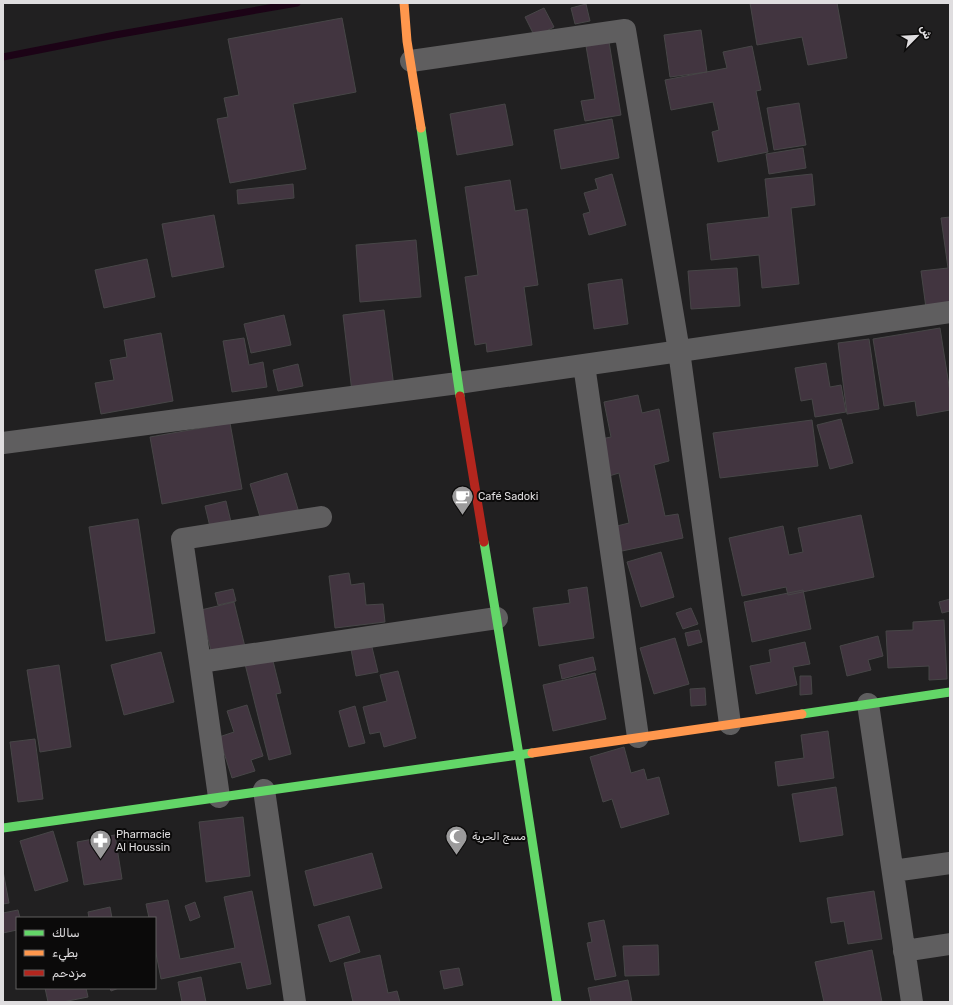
<svg xmlns="http://www.w3.org/2000/svg" width="953" height="1005" viewBox="0 0 953 1005" font-family="Rubik,'Noto Naskh Arabic',sans-serif">
<style>
.lines{fill:none;stroke-linecap:round;stroke-linejoin:round}
.stream{stroke:#1c0316;stroke-width:7}
.building{fill:#423540;stroke:#474647}
.street{stroke:#5f5e5f;stroke-width:22}
.fast{stroke:#63d668;stroke-width:9}
.slow{stroke:#ff974d;stroke-width:9}
.jam{stroke:#b3261e;stroke-width:9}
.labels{text-anchor:middle;stroke-width:4;stroke-linejoin:round;paint-order:stroke}
.poi-label{font-size:11px;fill:#dfdddf;stroke:#0b0a0a;text-anchor:start}
</style>
<rect width="100%" height="100%" fill="#212021"/>
<g class="lines">
<path class="stream" d="M3,57L115,35L297,3"/>
</g>
<path class="building" d="M750,3H837L847,58L808,65L802,37L757,45Z
M586,4L590,21L575,24L571,8Z
M544,8L554,27L535,37L525,17Z
M342,18L356,92L293,104L306,169L230,183L217,119L228,117L224,98L239,95L228,39Z
M701,30L707,72L670,77L664,35Z
M609,42L621,115L585,121L581,101L595,99L586,46Z
M752,46L761,90L756,91L768,152L718,162L712,132L719,130L713,102L671,110L665,80L727,68L723,52Z
M799,103L806,145L774,150L767,108Z
M505,104L513,145L457,155L450,114Z
M612,119L619,158L561,169L554,130Z
M803,148L806,168L769,174L766,154Z
M612,174L626,225L589,235L583,214L590,212L584,193L598,189L595,179Z
M812,174L815,205L791,208L799,284L762,288L759,255L711,260L707,224L769,217L765,179Z
M510,180L515,211L527,209L538,285L524,287L532,345L487,352L486,343L475,345L465,277L478,275L465,187Z
M293,184L294,198L238,204L237,190Z
M214,215L224,267L172,277L162,224Z
M950,217V305L926,308L921,271L948,268L941,218Z
M416,240L421,297L360,302L356,245Z
M147,259L155,297L104,308L95,270Z
M737,268L740,306L691,309L688,271Z
M622,279L628,324L594,329L588,284Z
M384,310L394,387L352,392L343,315Z
M284,315L291,345L251,353L244,324Z
M940,328L950,392V410L917,416L915,401L884,406L873,339Z
M161,333L173,401L101,414L95,383L114,380L110,360L127,357L124,340Z
M244,338L249,365L263,362L267,387L232,392L223,341Z
M869,339L879,409L847,414L838,343Z
M826,363L830,387L841,385L846,412L815,417L812,399L801,401L795,368Z
M298,364L303,386L278,391L273,370Z
M638,395L642,413L659,409L669,461L654,465L665,516L678,514L683,538L622,551L617,526L629,523L619,473L609,476L601,439L611,437L604,402Z
M841,419L853,463L830,469L817,425Z
M812,420L818,466L720,478L713,433Z
M230,423L242,489L162,504L150,437Z
M287,473L300,516L263,527L250,484Z
M226,501L232,526L211,531L205,506Z
M861,515L874,577L788,595L786,587L742,596L729,538L783,526L789,555L803,552L798,528Z
M138,519L155,633L106,641L89,527Z
M661,552L674,597L641,607L627,562Z
M349,573L351,585L364,583L366,605L383,604L385,622L335,628L329,576Z
M587,587L594,638L539,646L533,608L570,603L568,590Z
M233,589L236,601L218,605L215,593Z
M803,590L811,629L752,642L744,602Z
M950,599V611L942,613L939,602Z
M234,602L246,651L213,659L201,610Z
M691,608L698,624L683,629L676,613Z
M944,620L947,679L929,680V666L888,668L886,631L913,630V622Z
M699,630L702,642L688,646L685,633Z
M878,636L883,656L868,660L871,670L847,676L840,646Z
M675,638L689,684L654,694L640,648Z
M370,639L378,672L356,676L350,644Z
M805,642L810,664L793,667L797,685L756,694L750,666L771,662L769,650Z
M161,652L174,702L124,715L111,665Z
M272,657L281,693L276,694L291,754L269,760L245,664Z
M593,657L596,670L562,679L559,665Z
M59,665L71,747L40,752L27,670Z
M398,671L416,738L384,747L380,732L370,734L363,707L387,701L380,675Z
M595,673L606,719L553,731L543,685Z
M800,676H811L812,694L800,695Z
M705,688L706,705L691,706L690,689Z
M247,705L263,756L251,760L255,771L232,778L219,737L234,732L227,711Z
M355,706L365,743L349,747L339,711Z
M828,731L834,778L778,786L775,762L804,758L801,735Z
M35,739L43,799L18,802L10,742Z
M624,747L631,773L644,769L647,780L659,777L669,814L621,828L612,799L603,802L590,757Z
M836,787L843,835L800,842L792,794Z
M243,817L250,876L206,882L199,822Z
M53,831L68,881L35,891L20,841Z
M115,835L122,879L84,885L77,842Z
M372,853L382,888L314,906L305,871Z
M3,871L9,903L3,904Z
M252,891L271,984L247,989L241,962L161,979L155,948V918H149L146,904L168,900L180,959L235,948L224,897Z
M874,891L882,939L848,944L844,921L831,923L827,898Z
M195,902L200,917L190,921L185,906Z
M110,907L112,918H89L88,912Z
M18,910L20,918H17V930L3,933V913Z
M349,916L360,952L330,962L318,925Z
M604,920L616,976L595,980L587,943L592,942L588,923Z
M658,945L659,975L625,976L623,946Z
M872,950L882,1002H824L815,962Z
M380,955L388,993L397,991L400,1002H353L344,963Z
M459,968L463,985L444,989L440,971Z
M201,977L206,1002H182L178,982Z
M628,980L632,1002H591L588,988Z
M45,988H86L88,997L63,1002H48Z
M110,988H119L111,991Z"/>
<g class="lines">
<path class="street" d="M411,61L625,30L679,351L730,724
M584,365L638,737
M3,443L458,383L950,312
M200,662L182,539L321,517
M868,704L912,1002
M264,790L295,1002
M219,797L200,662L497,618
M893,871L950,863
M904,951L950,944"/>
<path class="fast" d="M421,128L460,396
M484,542L519,755L557,1002
M802,714L950,692
M3,828L532,753"/>
<path class="slow" d="M404,3L407,41L421,128
M532,753L802,714"/>
<path class="jam" d="M460,396L484,542"/>
</g>
<defs>
<symbol id="cafe-pin" viewBox="-11 -11 22 30"><path d="M0 17L-7.5 6A9.5 9.5 0 1 1 7.5 6Z" fill="#9c9b9c" stroke="#0b0a0a"/><path d="M-5.5-4.5H6V0H3Q3 3.5 0 3.5H-2.5Q-5.5 3.5-5.5 0ZM3-3.2v2h1.7v-2ZM-6 4.5H4V6H-6Z" fill="#fff"/></symbol>
<symbol id="mosque-pin" viewBox="-11 -11 22 30"><path d="M0 17L-7.5 6A9.5 9.5 0 1 1 7.5 6Z" fill="#9c9b9c" stroke="#0b0a0a"/><path d="M3.5-4.9A6 6 0 1 0 3.5 4.9A5 5 0 1 1 3.5-4.9Z" fill="#fff"/></symbol>
<symbol id="pharmacy-pin" viewBox="-11 -11 22 30"><path d="M0 17L-7.5 6A9.5 9.5 0 1 1 7.5 6Z" fill="#9c9b9c" stroke="#0b0a0a"/><path d="M-2-6h4v4h4v4h-4v4h-4v-4h-4v-4h4Z" fill="#fff"/></symbol>
</defs>
<g fill-rule="evenodd">
<use href="#cafe-pin" x="450" y="484" width="25" height="34"/>
<use href="#mosque-pin" x="444" y="824" width="25" height="34"/>
<use href="#pharmacy-pin" x="88" y="828" width="25" height="34"/>
</g>
<g class="labels">
<g class="poi-label">
<text x="478" y="500">Café Sadoki</text>
<text x="116" y="838">Pharmacie<tspan x="116" dy="13">Al Houssin</tspan></text>
<text x="472" y="840">مسج الحرية</text>
</g>
</g>
<rect width="953" height="1005" fill="none" stroke="#dfdddf" stroke-width="8"/>
<rect x="16" y="917" width="140" height="72" fill="#0b0a0a" stroke="#605e5f"/>
<rect x="24" y="930" width="20" height="6" fill="#63d668" stroke="#605e5f"/>
<text x="52" y="937" font-size="12" fill="#dfdddf">سالك</text>
<rect x="24" y="950" width="20" height="6" fill="#ff974d" stroke="#605e5f"/>
<text x="52" y="957" font-size="12" fill="#dfdddf">بطيء</text>
<rect x="24" y="970" width="20" height="6" fill="#b3261e" stroke="#605e5f"/>
<text x="52" y="977" font-size="12" fill="#dfdddf">مزدحم</text>
<g transform="translate(917 36) rotate(66)" stroke="#0b0a0a" stroke-width="3" paint-order="stroke">
<path d="M0-3L7 15L0 10L-7 15Z" fill="#dfdddf"/>
<text y="-6" font-size="11" font-weight="bold" text-anchor="middle" fill="#dfdddf">ش</text>
</g>
</svg>
